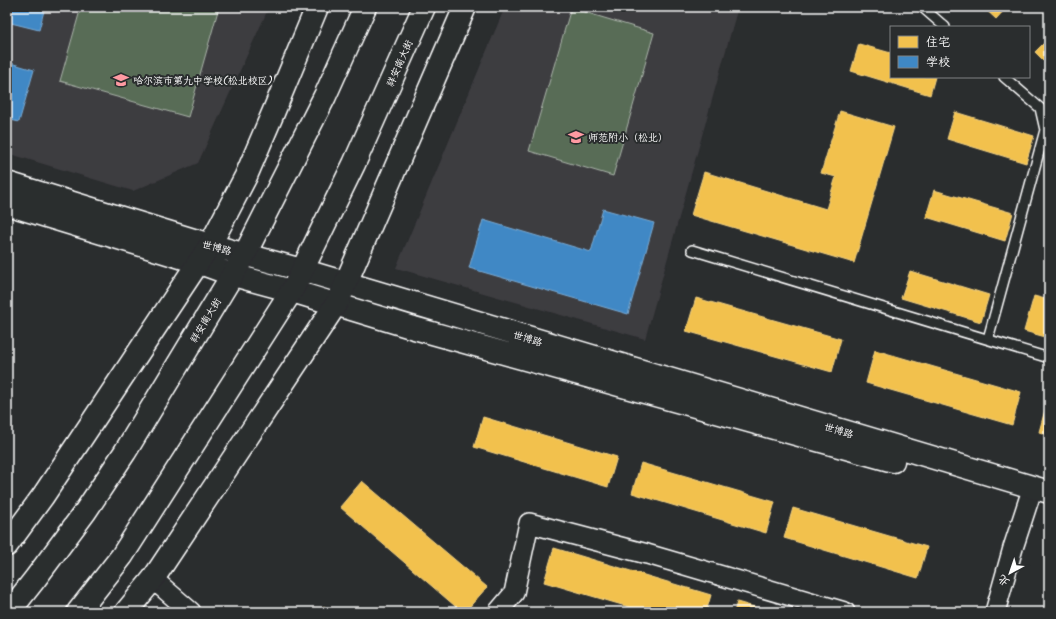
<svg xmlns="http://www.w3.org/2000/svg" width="1056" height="619" viewBox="0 0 1056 619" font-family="Kalam,'LXGW WenKai TC',sans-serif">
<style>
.built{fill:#3e3c41}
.pitch{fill:#586c57;stroke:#acb6ab}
.homes{fill:#f2c14e;stroke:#f6d483}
.schools{fill:#3f88c5;stroke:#79acd6}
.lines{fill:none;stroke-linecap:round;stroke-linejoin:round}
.lane-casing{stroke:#fff;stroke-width:12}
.street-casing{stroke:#fff;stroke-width:22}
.secondary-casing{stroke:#fff;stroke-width:25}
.highway-casing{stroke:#fff;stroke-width:25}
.lane{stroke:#2a2d2e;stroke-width:9}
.street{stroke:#2a2d2e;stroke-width:19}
.secondary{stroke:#2a2d2e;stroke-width:22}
.highway{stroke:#2a2d2e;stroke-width:22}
.labels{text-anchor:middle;stroke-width:4;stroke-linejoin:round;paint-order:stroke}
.street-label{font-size:10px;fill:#fff;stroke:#2a2d2e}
.poi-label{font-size:10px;fill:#fff;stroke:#2a2d2e;text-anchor:start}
</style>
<rect width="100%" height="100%" fill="#2a2d2e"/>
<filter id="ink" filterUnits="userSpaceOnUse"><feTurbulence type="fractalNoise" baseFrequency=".025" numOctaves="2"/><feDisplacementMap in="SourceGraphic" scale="8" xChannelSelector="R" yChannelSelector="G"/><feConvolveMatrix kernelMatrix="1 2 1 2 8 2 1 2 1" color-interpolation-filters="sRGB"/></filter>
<g filter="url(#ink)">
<path class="built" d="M7,7H269L198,163L133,191L7,153Z
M505,7H738L645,339L396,268Z"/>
<path class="pitch" d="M81,7H219L188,117L60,81Z
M571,8L654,33L613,176L529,151Z"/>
<path class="homes" d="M983,7H1007L996,19Z
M1049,38V66L1035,52Z
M859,44L891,53V77H935L930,95L851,71Z
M840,111L894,127L854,263L691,215L704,172L826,209L836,177L821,173Z
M955,112L1034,136L1026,163L947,139Z
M934,190L1013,213L1005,241L926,217Z
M910,271L989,295L981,322L901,298Z
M1034,296L1049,300V338L1024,331Z
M696,298L841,339L832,372L686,331Z
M875,350L1021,392L1012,425L866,383Z
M1048,399H1049V435L1039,432Z
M483,417L617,457L608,487L474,447Z
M641,463L775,502L766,533L632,493Z
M362,481L487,587L465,612H462L340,507Z
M793,508L927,547L918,578L784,538Z
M554,548L711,595L706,612H646L544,582Z
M737,602L771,612H734Z
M324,606L330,612H319Z"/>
<path class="schools" d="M7,7H45L39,30L7,22Z
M7,62L34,70L19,122L7,119Z
M603,209L654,223L628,314L469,268L483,220L591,252Z"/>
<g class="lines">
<defs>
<path id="lane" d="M922,7L945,27
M692,250L1049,358
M988,339L1045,130L1040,108L1004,77"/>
<path id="street" d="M153,579L191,612
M498,612L514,593L529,523L647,554L845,612
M995,612L1013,548L1029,499"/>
<path id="secondary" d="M7,183L210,245L302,270L1049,492
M7,204L197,262L233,275L292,291L414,328L893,461"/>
<path id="highway" d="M7,545L43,496L210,245L246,176L273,113L317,7
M9,612L35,579L85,512L125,452L245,254L325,96L365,7
M78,612L122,556L294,287L354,164L424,7
M126,612L153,579L338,301L465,7"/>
</defs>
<use href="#lane" class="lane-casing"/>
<use href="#street" class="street-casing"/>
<use href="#secondary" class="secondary-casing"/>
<use href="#highway" class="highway-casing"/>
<use href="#lane" class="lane"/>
<use href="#street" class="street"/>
<use href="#secondary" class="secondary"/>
<use href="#highway" class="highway"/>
</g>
</g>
<defs>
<symbol id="school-bare" viewBox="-9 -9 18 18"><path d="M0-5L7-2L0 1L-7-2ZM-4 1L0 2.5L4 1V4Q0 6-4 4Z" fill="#ff9aa2" stroke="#2a2d2e" stroke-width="2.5" paint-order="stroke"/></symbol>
</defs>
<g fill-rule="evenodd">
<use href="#school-bare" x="110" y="69" width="22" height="22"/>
<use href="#school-bare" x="565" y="126" width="22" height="22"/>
</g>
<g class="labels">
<g class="street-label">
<text transform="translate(399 63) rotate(-66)" y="4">祥安南大街</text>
<text transform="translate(217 247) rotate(15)" y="4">世博路</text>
<text transform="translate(205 320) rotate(-59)" y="4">祥安南大街</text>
<text transform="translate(528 338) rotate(17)" y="4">世博路</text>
<text transform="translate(839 430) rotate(17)" y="4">世博路</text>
</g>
<g class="poi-label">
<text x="133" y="84">哈尔滨市第九中学校(松北校区)</text>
<text x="588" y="141">师范附小（松北）</text>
</g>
</g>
<rect width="1056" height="619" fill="none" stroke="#2a2d2e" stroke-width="24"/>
<rect x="12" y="12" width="1032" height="595" fill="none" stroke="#fff" stroke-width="1.5" filter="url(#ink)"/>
<rect x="890" y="26" width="140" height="52" fill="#2a2d2e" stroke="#7f8182"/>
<rect x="898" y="36" width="20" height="12" fill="#f2c14e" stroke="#7f8182"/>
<text x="926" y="46" font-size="12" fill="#ffffff">住宅</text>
<rect x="898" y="56" width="20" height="12" fill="#3f88c5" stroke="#7f8182"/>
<text x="926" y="66" font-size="12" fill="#ffffff">学校</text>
<g transform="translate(1010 573) rotate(220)" stroke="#2a2d2e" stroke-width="3" paint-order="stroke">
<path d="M0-3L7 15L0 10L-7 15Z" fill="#ffffff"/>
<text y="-6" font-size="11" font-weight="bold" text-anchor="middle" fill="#ffffff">北</text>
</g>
</svg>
